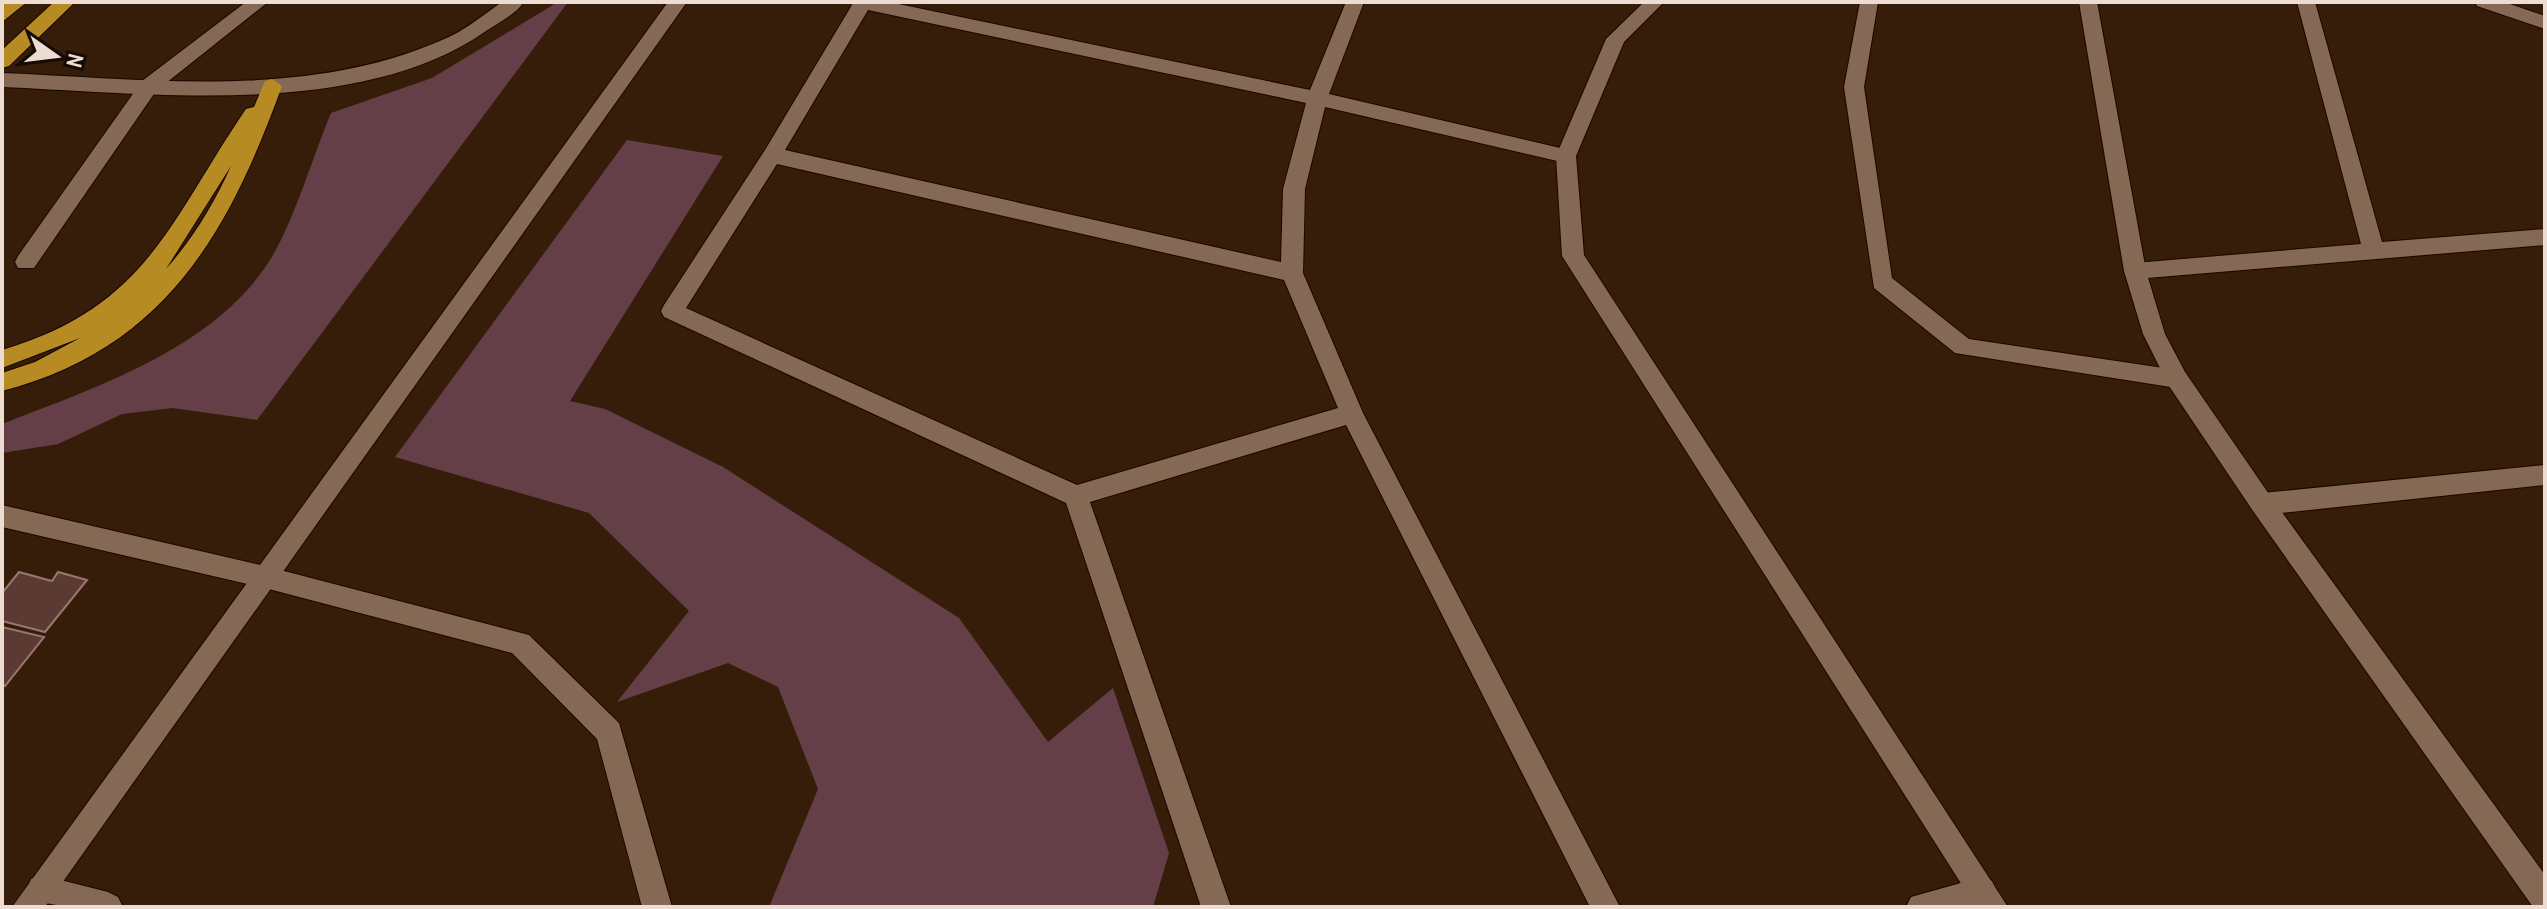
<svg xmlns="http://www.w3.org/2000/svg" width="2547" height="909" viewBox="0 0 2547 909" font-family="'Archivo Narrow',sans-serif">
<style>
.forest{fill:#653f48}
.building{fill:#5b3a34;stroke:#9b766f;stroke-width:2}
.lines{fill:none;stroke-linecap:round;stroke-linejoin:round}
.street-casing{stroke:#1b0700;stroke-width:2}
.secondary-casing{stroke:#1b0700;stroke-width:2}
.highway-casing{stroke:#1b0700;stroke-width:2}
.street{fill:#856954;fill-rule:evenodd}
.secondary{fill:#856954;fill-rule:evenodd}
.highway{fill:#b68b23;fill-rule:evenodd}
</style>
<rect width="100%" height="100%" fill="#351d0a"/>
<path class="forest" d="M558,2H568L257,420L173,408L122,414L58,444L2,453V424C96,387 219,347 273,255C296,215 313,156 331,113L432,78Z
M627,140L723,156L570,401L605,409L723,467L959,618L1048,742L1113,688L1169,853L1153,907H769L818,789L778,687L728,663L617,702L689,611L589,513L395,457Z"/>
<path class="building" d="M19,572L52,581L58,572L87,580L45,632L2,621V593Z
M2,627L44,637L5,686L2,685Z"/>
<g class="lines">
<defs>
<path id="street" d="M246,2H268L156,91L34,268H18L15,262L18,256L142,81Z
M850,2H889L1310,90L1346,2H1364L1329,94L1573,151L1576,156L1566,163L1325,107L1305,189L1303,273L1363,413L1620,907H1590L1346,425L1090,502L1231,907H1201L1066,503L664,317L661,311L664,305L765,150L852,5ZM868,10L1306,103L1283,189L1281,262L785,150ZM777,164L1284,280L1338,408L1077,485L686,308Z
M1860,2H1878L1864,87L1892,278L1969,339L2177,370L2185,372L2189,379L2185,386L2177,388L1955,353L1874,288L1844,87Z
M2297,2H2315L2382,242L2545,229V245L2135,279L2127,277L2124,271L2135,263L2361,244Z
M2545,465V485L2262,515L2253,511L2250,504L2253,497L2262,493Z
M2,505L265,566L529,635L619,723L672,907H642L597,739L512,653L265,588L2,527Z
M41,875L108,892L118,897L123,907C92,907 60,909 31,899L27,889L31,879Z
M1982,877L1992,881L1996,891L1992,901L1982,905L1906,907L1911,897Z"/>
<path id="secondary" d="M502,2H524C516,14 498,23 486,31C359,120 149,93 2,87V73C151,79 312,101 451,36C469,27 486,13 502,2Z
M668,2H687L45,907H12Z
M1644,2H1664L1624,42L1576,156L1584,255L2008,907H1976L1562,256L1556,156L1606,39Z
M2079,2H2097L2146,271L2165,334L2185,372L2271,497L2545,875V907H2533L2253,511L2169,386L2143,334L2124,271Z
M2475,2H2504L2545,16V29L2477,6Z"/>
<path id="highway" d="M6,2H27L2,22V6Z
M54,2H75L9,66L2,68V50Z
M272,79L282,86C229,232 165,349 2,391V373L35,362L80,338L2,368V350C147,307 169,222 246,109L254,107L265,81ZM231,166C214,204 194,237 166,269Z"/>
</defs>
<use href="#street" class="street-casing"/>
<use href="#secondary" class="secondary-casing"/>
<use href="#highway" class="highway-casing"/>
<use href="#street" class="street"/>
<use href="#secondary" class="secondary"/>
<use href="#highway" class="highway"/>
</g>
<rect width="2547" height="909" fill="none" stroke="#ecdcd1" stroke-width="8"/>
<g transform="translate(56 56) rotate(104)" stroke="#150a04" stroke-width="6" paint-order="stroke">
<path d="M0-6L14 30L0 20L-14 30Z" fill="#ecdcd1"/>
<text y="-12" font-size="22" font-weight="bold" text-anchor="middle" fill="#ecdcd1">N</text>
</g>
</svg>
